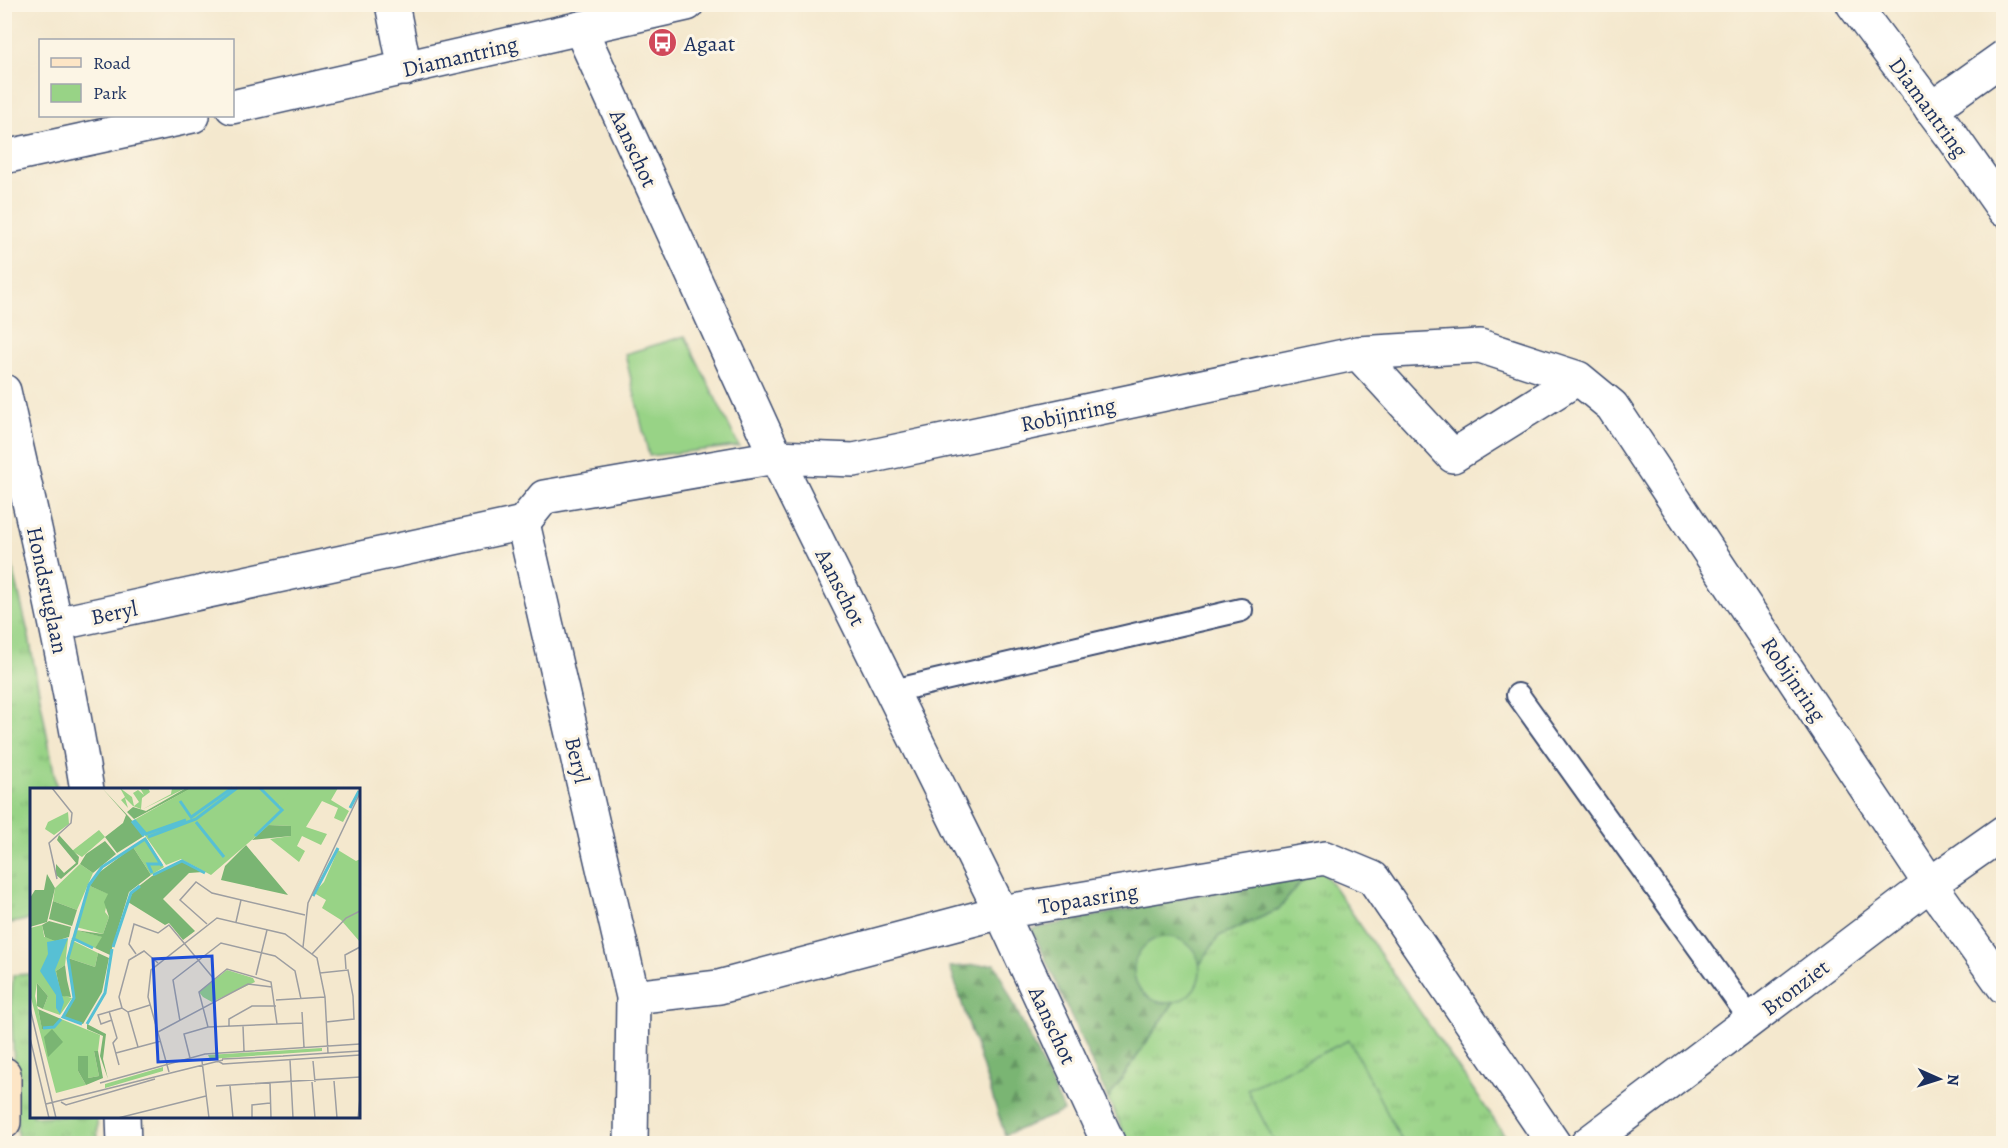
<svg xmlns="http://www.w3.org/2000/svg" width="2008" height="1148" viewBox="0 0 2008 1148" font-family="Alegreya,serif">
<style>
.grass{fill:url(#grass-tufts);stroke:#5a8172;stroke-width:1.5}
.forest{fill:url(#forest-firs);stroke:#4a7268;stroke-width:1.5}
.green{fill:#98d386;stroke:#5a8172;stroke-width:1.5}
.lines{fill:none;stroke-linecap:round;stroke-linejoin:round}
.service-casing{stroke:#3c4b6f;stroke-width:26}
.pedestrian-casing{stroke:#3c4b6f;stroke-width:36}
.minor-casing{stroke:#3c4b6f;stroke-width:36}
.tertiary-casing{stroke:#3c4b6f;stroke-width:36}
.secondary-casing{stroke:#3c4b6f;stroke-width:36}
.service{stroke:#fff;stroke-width:22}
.pedestrian{stroke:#fff;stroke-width:33}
.minor{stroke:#fff;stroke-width:33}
.tertiary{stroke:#fff;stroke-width:33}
.secondary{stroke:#fde5c5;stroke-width:33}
.labels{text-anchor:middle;stroke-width:6;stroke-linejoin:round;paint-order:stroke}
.poi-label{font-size:22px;fill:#1b2f5e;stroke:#fcf5e5;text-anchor:start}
.street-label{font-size:22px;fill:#1b2f5e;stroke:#fcf5e5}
.inset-river{fill:none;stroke:#57c0d4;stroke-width:3}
.inset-road{fill:none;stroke:#9d9ea1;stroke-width:1.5}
.view{fill:#1d4ed8;fill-opacity:0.15;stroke:#1d4ed8;stroke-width:3}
.inset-edge{fill:none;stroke:#1b2f5e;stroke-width:3}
</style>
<defs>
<pattern id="grass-tufts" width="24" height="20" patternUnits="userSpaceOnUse" patternTransform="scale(1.5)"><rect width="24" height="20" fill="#98d386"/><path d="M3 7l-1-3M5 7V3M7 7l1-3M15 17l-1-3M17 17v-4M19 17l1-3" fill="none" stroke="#82b576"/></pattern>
<pattern id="forest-firs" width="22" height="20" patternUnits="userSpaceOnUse" patternTransform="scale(1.5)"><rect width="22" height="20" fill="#7ab573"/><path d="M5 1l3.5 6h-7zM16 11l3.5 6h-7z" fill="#639462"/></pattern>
</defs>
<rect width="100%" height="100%" fill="#fcf5e5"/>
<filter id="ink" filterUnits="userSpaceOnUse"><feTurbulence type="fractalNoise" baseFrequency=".0167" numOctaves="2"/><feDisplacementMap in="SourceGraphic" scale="12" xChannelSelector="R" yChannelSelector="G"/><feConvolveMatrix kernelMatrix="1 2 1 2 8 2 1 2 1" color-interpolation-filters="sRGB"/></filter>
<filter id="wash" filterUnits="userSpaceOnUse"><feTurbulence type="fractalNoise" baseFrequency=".008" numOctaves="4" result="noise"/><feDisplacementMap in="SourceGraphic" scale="24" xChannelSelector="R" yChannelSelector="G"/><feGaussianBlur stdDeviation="1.35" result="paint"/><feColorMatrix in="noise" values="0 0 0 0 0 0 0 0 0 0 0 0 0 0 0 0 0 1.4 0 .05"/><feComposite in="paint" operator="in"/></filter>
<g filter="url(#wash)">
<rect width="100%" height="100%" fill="#f4e8ce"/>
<path class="grass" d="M4,530L29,637L57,789L32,790L31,919L7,924L4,906Z
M1317,862L1510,1143H1129L1108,1099L1219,936L1278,910Z
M31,974L32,1116L97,1117L98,1143H18L11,1006L13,975Z"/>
<path class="forest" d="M1309,872L1278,910L1219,936L1108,1099L1032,929Z
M995,964L1064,1111L1005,1135L950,967Z"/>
<path class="green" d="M685,336L739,446L649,456L625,354Z
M1134 970a33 33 0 1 1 66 0a33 33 0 1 1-66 0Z
M1349,1040L1403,1143H1275L1247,1089Z"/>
</g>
<g filter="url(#ink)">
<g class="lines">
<defs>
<path id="service" d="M893,691L1241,610
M1518,695L1751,1020"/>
<path id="pedestrian" d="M523,523L544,497L776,457"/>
<path id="minor" d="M392,4L405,69
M580,28L776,457L1001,912L1109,1144
M1931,109L2004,57
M1358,353L1453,456L1578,378
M4,391C34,524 65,656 87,790
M776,457L854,460L1358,353L1480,346L1578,378L1612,406L1930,884L2004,987
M56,624L523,523L633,997L631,1144
M633,997L719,987L1001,912L1325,858L1373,878L1554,1144
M123,1116L124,1144
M1587,1144L1930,884L2004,832"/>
<path id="tertiary" d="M1853,4L1954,139L2004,210
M232,107L687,4
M4,157L193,116"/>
<path id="secondary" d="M4,1074V1122"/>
</defs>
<use href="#service" class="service-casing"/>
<use href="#pedestrian" class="pedestrian-casing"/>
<use href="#minor" class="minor-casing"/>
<use href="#tertiary" class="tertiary-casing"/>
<use href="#secondary" class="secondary-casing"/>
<use href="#service" class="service"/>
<use href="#pedestrian" class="pedestrian"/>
<use href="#minor" class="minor"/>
<use href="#tertiary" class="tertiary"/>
<use href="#secondary" class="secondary"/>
</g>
</g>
<defs>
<symbol id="bus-disc" viewBox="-11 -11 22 22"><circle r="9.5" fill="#d1495b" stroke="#fcf5e5"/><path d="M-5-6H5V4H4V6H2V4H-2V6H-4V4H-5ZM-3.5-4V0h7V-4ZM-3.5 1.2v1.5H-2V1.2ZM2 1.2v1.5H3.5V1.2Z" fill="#fff"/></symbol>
</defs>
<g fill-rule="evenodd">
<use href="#bus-disc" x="646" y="26" width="33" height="33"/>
</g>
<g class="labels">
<g class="poi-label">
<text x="684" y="51">Agaat</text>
</g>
<g class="street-label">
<text transform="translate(460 56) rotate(-13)" y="8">Diamantring</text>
<text transform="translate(1929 107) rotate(54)" y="8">Diamantring</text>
<text transform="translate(634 148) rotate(65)" y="8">Aanschot</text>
<text transform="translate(1068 414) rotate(-12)" y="8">Robijnring</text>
<text transform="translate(841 587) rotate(63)" y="8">Aanschot</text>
<text transform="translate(48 590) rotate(78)" y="8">Hondsruglaan</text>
<text transform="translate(114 612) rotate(-12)" y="8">Beryl</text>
<text transform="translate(1794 679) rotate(56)" y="8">Robijnring</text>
<text transform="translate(578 760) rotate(77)" y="8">Beryl</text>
<text transform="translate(1088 898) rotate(-9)" y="8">Topaasring</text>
<text transform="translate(1795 987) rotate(-37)" y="8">Bronziet</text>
<text transform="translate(1053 1025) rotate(65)" y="8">Aanschot</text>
</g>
</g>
<g transform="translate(30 788)">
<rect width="330" height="330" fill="#f4e8ce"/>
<path d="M90,0L102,9L104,18L109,14L103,5L108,2L114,7L110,0H118L120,4L112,10L111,21L103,18L95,10L98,20L91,12L95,9ZM142,0H156L113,21L141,6ZM255,0H308L301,12L319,23L313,34L304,30L308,20L292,13L276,39L297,46L291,57L272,48L267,58L275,63L269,74L240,51L261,48V38L238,37L253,21L249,17ZM38,24L39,36L24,47L15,41L18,34ZM69,42L75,49L52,69L42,63ZM116,50L134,79L121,87L103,59ZM50,76L63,85L47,122L23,113L25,100ZM60,98L79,106L75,124L79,129L73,146L46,139ZM12,137L14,149L38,151L35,177L26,183L31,207L42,210L30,227L13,221L18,208L7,195L5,208L12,240L24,238L31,231L70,247L68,263H64L69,288L58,290V269L48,283L56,297L26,305L0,206V140ZM45,142L73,149L65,160L43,150ZM41,152L68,165L65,179L38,170ZM197,182L223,190L225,194L182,214L173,209L169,204ZM292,260V263L180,271L178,267ZM133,279V283L75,300V296Z" fill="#98d386"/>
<path d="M72,0L100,30L114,48L87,65L75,49L93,35L96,27ZM156,0H162L104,31L97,24L103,19L116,23ZM238,37L261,38V48L222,52ZM29,47L49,69L48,76L31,91L26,87V76L34,85L46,75L27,52ZM75,53L86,66L63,85L50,76L56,66ZM216,57L258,107L191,92L195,78ZM103,59L121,87L99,104L80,167L65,160L72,149L45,142L73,146L79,129L74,114L78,106L60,98L67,86ZM152,73L173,84L159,85L133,111L165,143L153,152L139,135L135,137L98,114L104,102L122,88ZM17,86L25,100L17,134L0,139V110L5,102H14ZM23,113L47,122L42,138L19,131ZM19,133L41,139L39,149L25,153L15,149L12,137ZM68,165L79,170L72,204L53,236L33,229L44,210L38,170L65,179ZM35,177L37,192L41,209L31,208L26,183ZM7,195L18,208L13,221L7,218ZM8,221L31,231L24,239L12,241ZM57,236L76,246L73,271L78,291L70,268L73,248L57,241ZM22,241L33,254L18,269L14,249ZM64,263H68L73,290L56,297L48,283V268H58V290L69,288Z" fill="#7ab573"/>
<path d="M161,0H262L249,17L254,21L246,31L181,87L151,71L136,77L104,32ZM308,62L326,73L330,71V154L311,132L292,120L296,112L284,105L294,94ZM12,138L14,149L25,153L18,159L17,168L2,158L7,150L5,140Z" fill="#98d386"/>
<path d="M38,150L25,182L34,214L30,226L26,220V207L10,183L18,166L17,154Z" fill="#57c0d4"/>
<path class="inset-river" d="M150,13L161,29M320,20L329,3M160,30L202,0M104,32L116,46L156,32M102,33L114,48M166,34L194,69M225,48L252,22L230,0M118,49L166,31L207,0M122,85L118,76H130M123,87L152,73L175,85M283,108L308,60M42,150L63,160M83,159L101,105L110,98M52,236L33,229L44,210L38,170L59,97L72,79L115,51L132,78M57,236L75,205L82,161M13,240L24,239L31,231"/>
<path class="inset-road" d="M22,0L42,25L41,35L19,55L27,91M206,134L211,112M177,136L150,112L166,94L182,105L275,127M273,159L278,115L330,5M106,166L99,156L104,136L128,145L139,137L184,191M282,166L316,130L330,123M316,181L315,167L330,159M290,185L318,182L323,208L324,231L296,234M226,187L237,142M246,212L295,209M120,217L98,224L92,220L89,209L99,172L114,163L128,175M0,220L26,330M79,223L87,250L83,255L89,277M98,224L108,259M272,224L274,259M82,232L71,236L68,227L92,220M150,233L143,192L191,155L245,168L265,183L271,211M247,236L273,235M199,238V231L222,218H246M213,238L214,263M128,244L218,196L242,199M0,250L19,330M86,265L131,253M253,268L330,263M160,270L154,246L178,239L247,236L241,194L197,181L169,204L178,239M192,271L255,268M260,272L263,330M172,273L179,330M188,273L193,276L330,267M283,273L285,294M139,284L118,209L121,182L187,130L255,146L287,170L295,209L298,265M304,293L307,330M282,294L285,330M70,295L175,266L330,256M240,295L241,330M186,298L330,289M200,298L203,330M31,314L36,317L125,291M16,316L193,272M88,330L176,308M222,330V317L240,315M328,330L330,310"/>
<path class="view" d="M182,168L187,271L128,274L123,171Z"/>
<rect width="330" height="330" class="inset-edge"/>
</g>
<rect width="2008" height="1148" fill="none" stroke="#fcf5e5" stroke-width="24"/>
<rect x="39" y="39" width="195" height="78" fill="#fcf5e5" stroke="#a2a6af" stroke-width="1.5"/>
<rect x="51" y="58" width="30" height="9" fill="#fde5c5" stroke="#a2a6af" stroke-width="1.5"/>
<text x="93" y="69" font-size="18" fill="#1b2f5e">Road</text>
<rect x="51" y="84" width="30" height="18" fill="#98d386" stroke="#a2a6af" stroke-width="1.5"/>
<text x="93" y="99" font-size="18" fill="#1b2f5e">Park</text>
<g transform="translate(1939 1079) rotate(93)" stroke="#fcf5e5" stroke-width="4.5" paint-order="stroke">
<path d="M0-4.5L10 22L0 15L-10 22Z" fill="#1b2f5e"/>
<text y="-9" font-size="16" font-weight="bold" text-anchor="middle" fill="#1b2f5e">N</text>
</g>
</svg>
